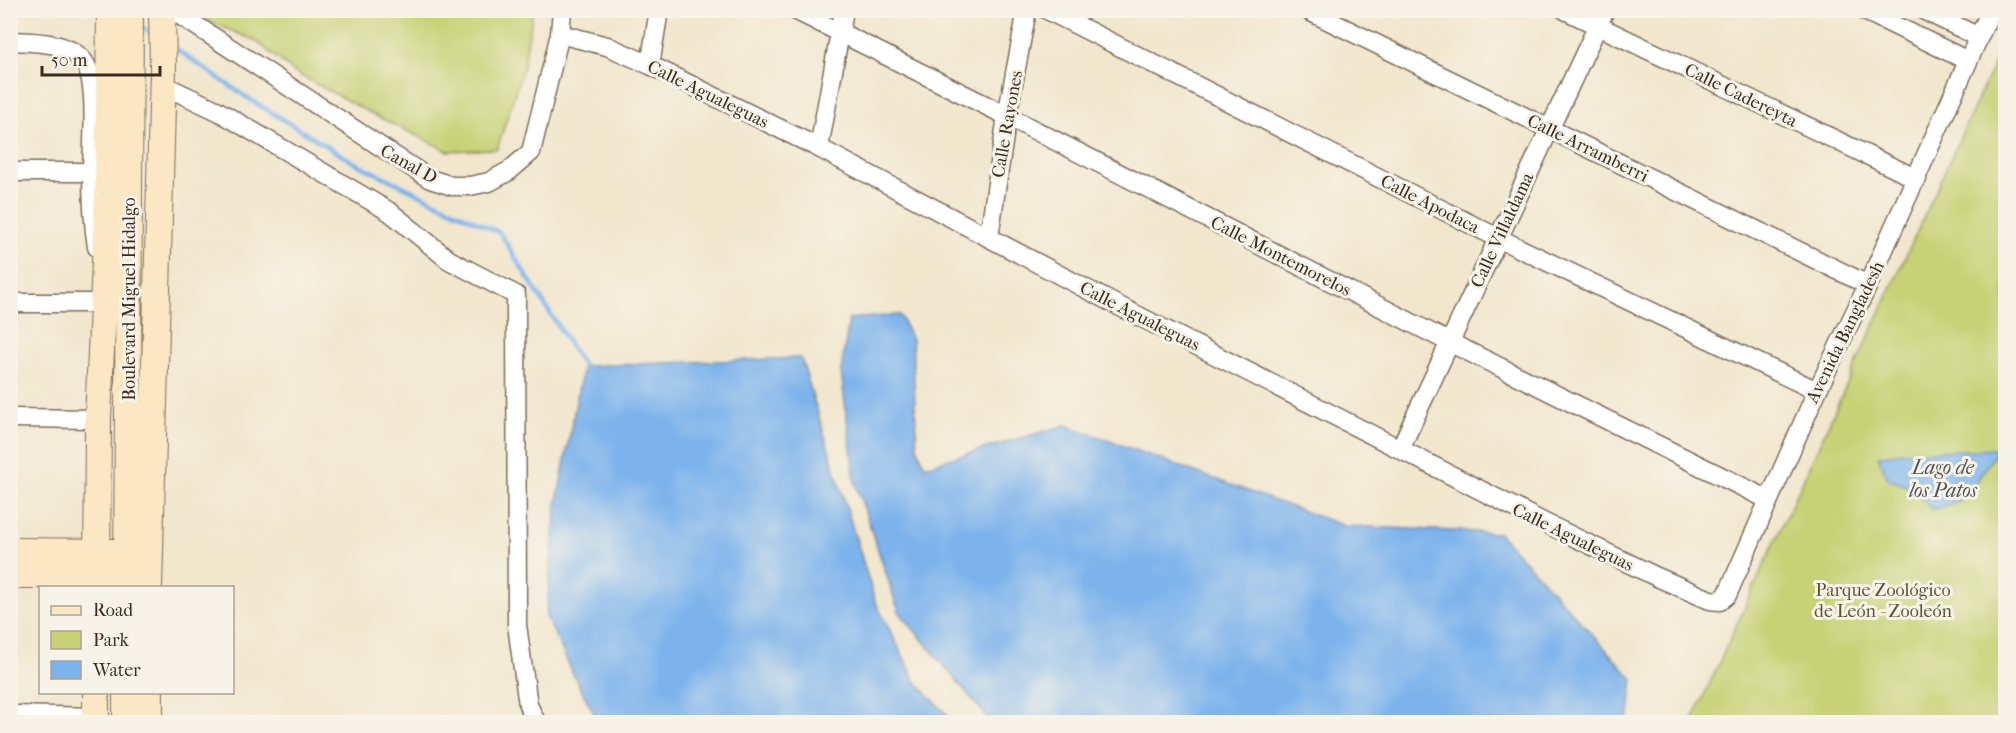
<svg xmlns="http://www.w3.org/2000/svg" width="2016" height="733" viewBox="0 0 2016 733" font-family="'IM FELL French Canon',serif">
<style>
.green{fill:#c6d274;stroke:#807e49;stroke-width:1.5}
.water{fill:#7db3ec;stroke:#5c6e85;stroke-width:1.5}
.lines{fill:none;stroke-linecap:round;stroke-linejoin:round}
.stream{stroke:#7db3ec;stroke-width:4.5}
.street-casing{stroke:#7b6c5b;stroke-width:21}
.secondary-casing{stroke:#7b6c5b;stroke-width:28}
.street{stroke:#fff;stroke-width:18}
.secondary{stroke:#fbe7c3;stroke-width:26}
.labels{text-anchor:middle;stroke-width:6;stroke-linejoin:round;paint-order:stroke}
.street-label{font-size:18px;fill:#3b2a1e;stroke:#f7f3e8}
.park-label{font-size:18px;fill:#5e5434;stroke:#f7f3e8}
.water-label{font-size:20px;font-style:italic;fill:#4f535c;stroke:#f7f3e8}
</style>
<rect width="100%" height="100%" fill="#f7f3e8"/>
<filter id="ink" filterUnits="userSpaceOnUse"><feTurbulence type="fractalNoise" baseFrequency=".0167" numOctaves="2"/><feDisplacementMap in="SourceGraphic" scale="12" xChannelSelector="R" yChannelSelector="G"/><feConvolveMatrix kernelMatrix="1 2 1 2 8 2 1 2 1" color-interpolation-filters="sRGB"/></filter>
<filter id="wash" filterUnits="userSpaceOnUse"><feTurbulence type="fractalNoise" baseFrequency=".008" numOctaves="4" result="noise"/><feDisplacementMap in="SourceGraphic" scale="24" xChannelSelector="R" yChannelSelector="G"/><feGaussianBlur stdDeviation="1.35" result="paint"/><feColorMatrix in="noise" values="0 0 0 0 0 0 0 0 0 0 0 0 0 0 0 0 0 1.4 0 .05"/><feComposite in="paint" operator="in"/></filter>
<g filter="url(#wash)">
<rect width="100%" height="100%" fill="#f2e6cd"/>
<path class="green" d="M198,11H533L523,68L497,149L448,151L374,115L294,72L256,41L210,22Z
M2005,40V722H1692Z"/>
<path class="water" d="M900,315L912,340L917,447L925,466L1066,425L1344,526L1499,533L1633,679L1628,722H991L899,612L855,482L841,371L849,319Z
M801,358L875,601L916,682L954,722H599L579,686L546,616L557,502L583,366Z
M1999,449C1976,477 1973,505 1932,510L1911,488L1888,479L1878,456L1901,452Z"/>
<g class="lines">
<path class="stream" d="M138,24L153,34
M173,47L246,97L353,162L500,233L583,366"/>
</g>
</g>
<g filter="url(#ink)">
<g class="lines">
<defs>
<path id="street" d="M172,10L430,179L452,186H470L489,182L509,171L531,152L560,34L562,10
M795,10L1007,116L1449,342L1769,500
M1047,10L1498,238L1817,391
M1307,10L1868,285
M1565,10L1917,179
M1863,10L1968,61
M1923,10L1979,37
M560,34L607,46L650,65L819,148L1109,301L1543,522L1657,577L1710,600L1720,601L1727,595L1817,391L1868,285L1991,10
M10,41C33,42 69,41 84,62C99,82 92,146 92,172C92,197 93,222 97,247
M650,65L659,10
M163,85L218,111L322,172L390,212L449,260L516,295L517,625L528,705L536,722
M819,148L844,10
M10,172H92
M989,237L1007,116L1027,10
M10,303H104
M10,418L98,419
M1400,449L1605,10
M10,715L96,717"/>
<path id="secondary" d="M10,551L114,552
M10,575H112
M97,588L98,419L108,194L110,10
M127,588L130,10
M149,588L163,70L162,10
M150,692V722
M96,722V692
M126,722V692"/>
</defs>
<use href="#street" class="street-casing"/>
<use href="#secondary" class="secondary-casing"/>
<use href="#street" class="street"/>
<use href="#secondary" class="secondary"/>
</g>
</g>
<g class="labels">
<g class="street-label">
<text transform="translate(708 94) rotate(26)" y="6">Calle Agualeguas</text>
<text transform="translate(1741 95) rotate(26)" y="6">Calle Cadereyta</text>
<text transform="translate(1007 124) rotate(-80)" y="6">Calle Rayones</text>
<text transform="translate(1588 148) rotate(26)" y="6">Calle Arramberri</text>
<text transform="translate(409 164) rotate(29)" y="6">Canal D</text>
<text transform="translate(1430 204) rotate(27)" y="6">Calle Apodaca</text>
<text transform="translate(1502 230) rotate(-65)" y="6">Calle Villaldama</text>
<text transform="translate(1281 256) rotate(27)" y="6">Calle Montemorelos</text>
<text transform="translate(129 299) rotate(-90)" y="6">Boulevard Miguel Hidalgo</text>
<text transform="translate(1140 316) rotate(27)" y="6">Calle Agualeguas</text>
<text transform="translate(1845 332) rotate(-64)" y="6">Avenida Bangladesh</text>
<text transform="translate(1573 537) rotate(26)" y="6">Calle Agualeguas</text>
</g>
<g class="park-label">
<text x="1883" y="596">Parque Zoológico<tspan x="1883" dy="21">de León - Zooleón</tspan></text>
</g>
<g class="water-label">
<text x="1943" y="474">Lago de<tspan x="1943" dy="23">los Patos</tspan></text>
</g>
</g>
<rect width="2016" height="733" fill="none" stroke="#f7f3e8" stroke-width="36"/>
<rect x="39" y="586" width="195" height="108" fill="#f7f3e8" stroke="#aca397" stroke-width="1.5"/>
<rect x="51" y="606" width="30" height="9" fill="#fbe7c3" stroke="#aca397" stroke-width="1.5"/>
<text x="93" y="616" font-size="18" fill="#3b2a1e">Road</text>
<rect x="51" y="631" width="30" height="18" fill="#c6d274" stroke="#aca397" stroke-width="1.5"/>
<text x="93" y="646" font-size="18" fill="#3b2a1e">Park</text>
<rect x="51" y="661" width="30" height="18" fill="#7db3ec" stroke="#aca397" stroke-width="1.5"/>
<text x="93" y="676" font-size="18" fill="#3b2a1e">Water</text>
<path d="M42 66v9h118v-9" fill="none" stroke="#3b2a1e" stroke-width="3"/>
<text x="51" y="66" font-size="18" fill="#3b2a1e" stroke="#f7f3e8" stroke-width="4.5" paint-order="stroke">50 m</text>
</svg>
